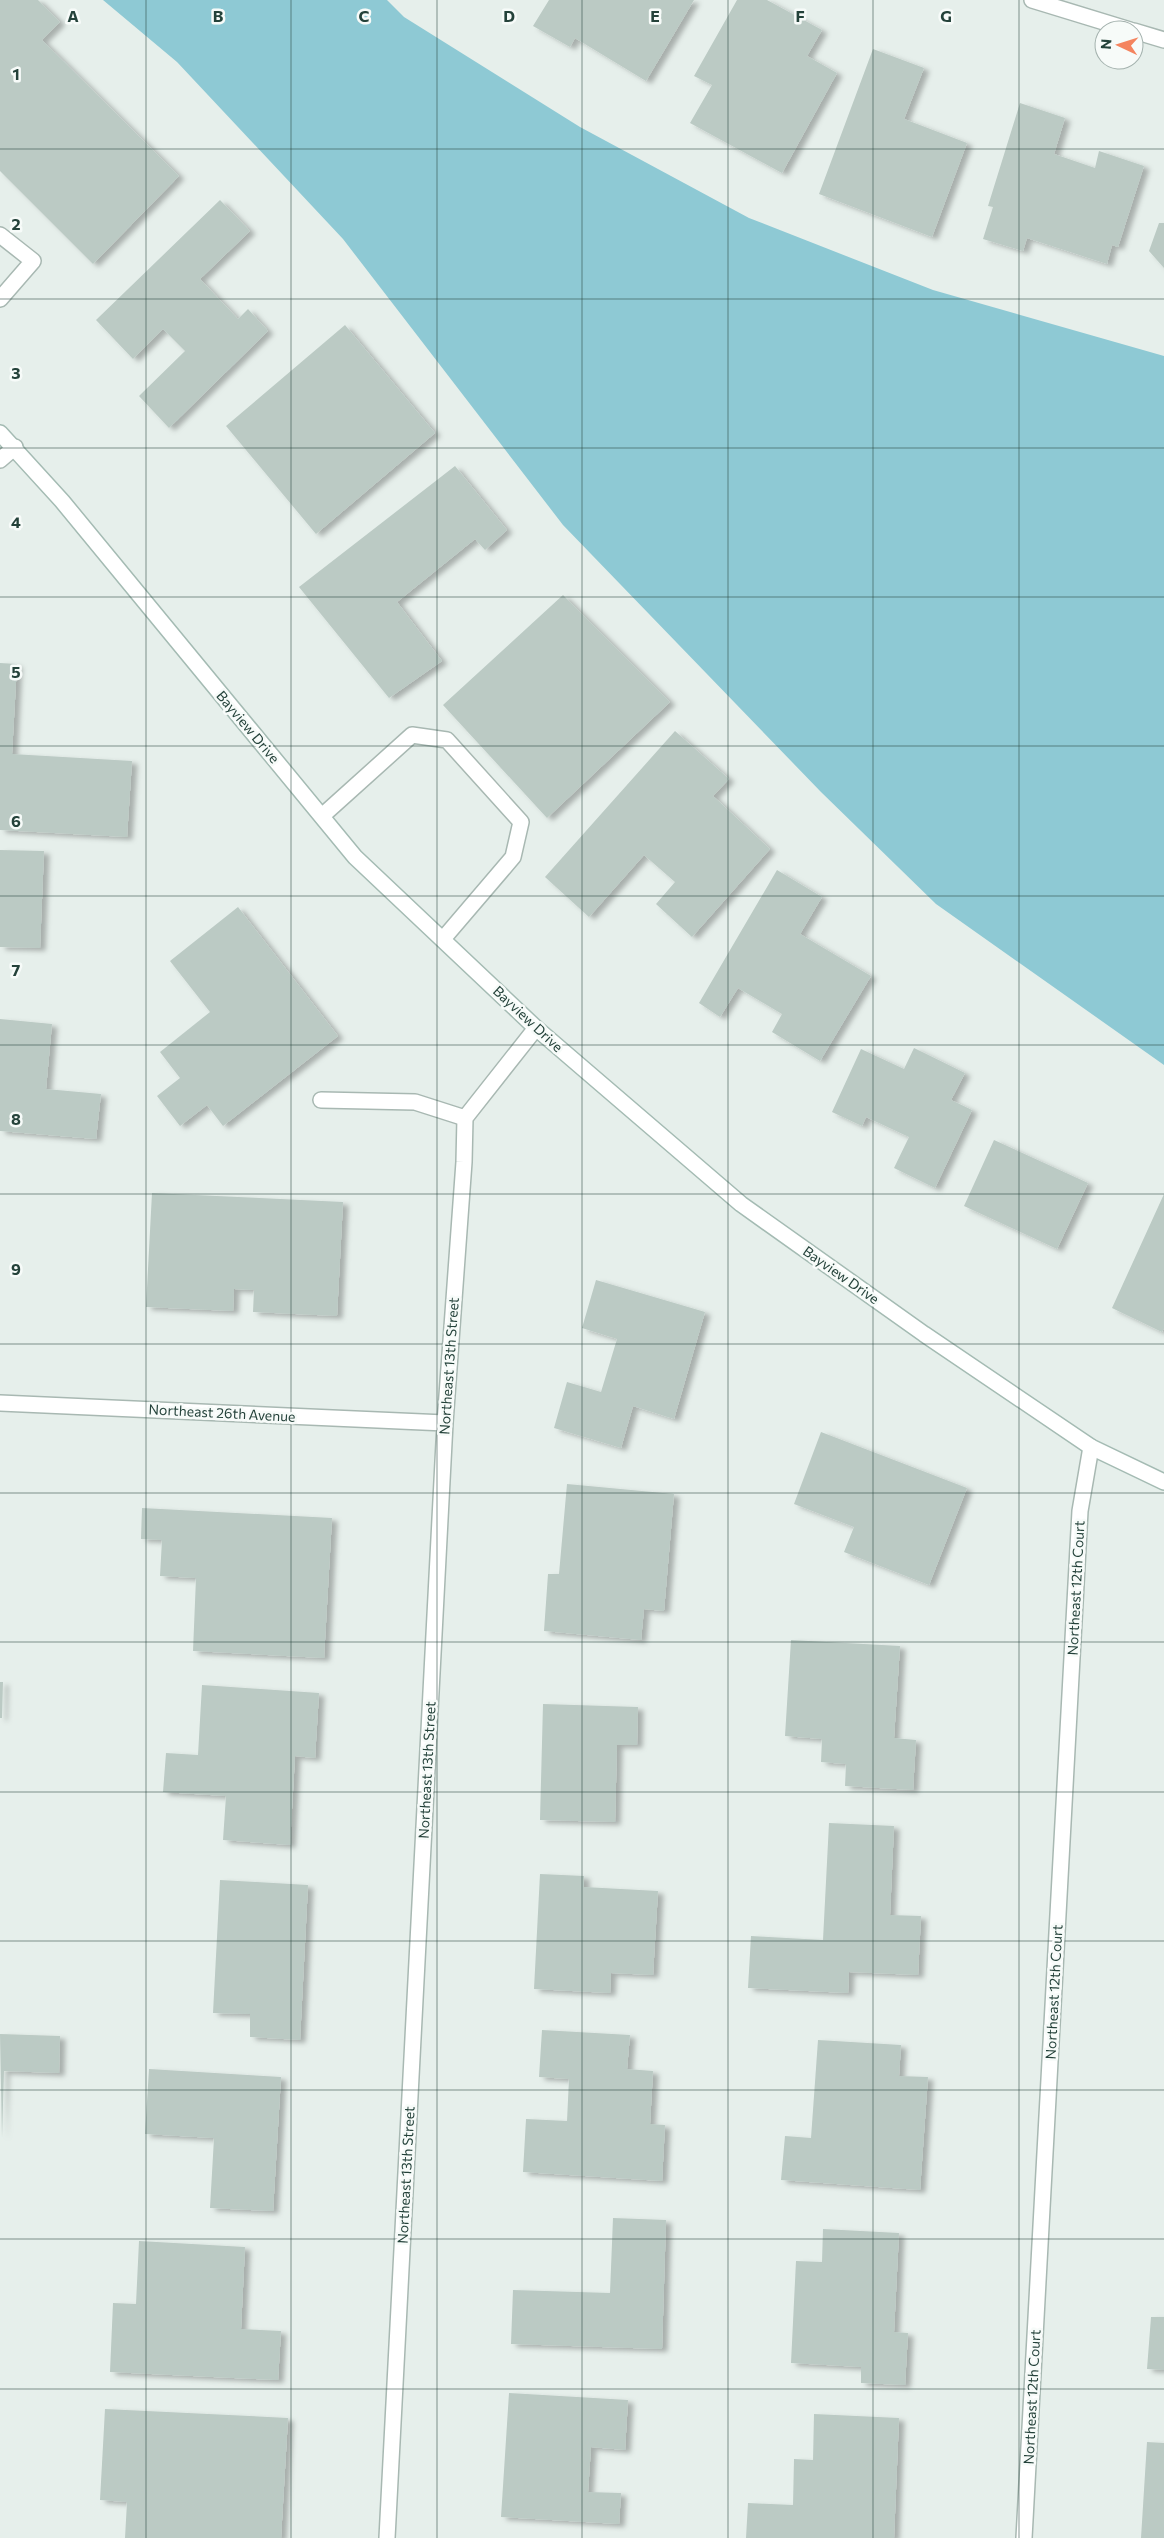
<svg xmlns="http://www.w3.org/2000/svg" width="1164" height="2538" viewBox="0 0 1164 2538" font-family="Commissioner,sans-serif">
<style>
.water{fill:#8ec9d4}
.building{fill:#bbcac4;filter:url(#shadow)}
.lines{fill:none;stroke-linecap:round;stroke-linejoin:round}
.lane-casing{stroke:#a8b8b2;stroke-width:18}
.street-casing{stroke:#a8b8b2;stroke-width:18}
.secondary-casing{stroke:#a4bbb3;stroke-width:18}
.lane{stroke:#fff;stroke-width:15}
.street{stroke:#fff;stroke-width:15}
.secondary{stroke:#fff;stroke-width:15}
.grid{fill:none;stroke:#24423a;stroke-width:1;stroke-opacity:0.55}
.labels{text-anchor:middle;stroke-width:5;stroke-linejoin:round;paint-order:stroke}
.street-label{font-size:14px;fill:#24423a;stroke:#f7fbf9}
.grid-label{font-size:16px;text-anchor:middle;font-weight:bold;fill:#24423a;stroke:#f7fbf9;stroke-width:5;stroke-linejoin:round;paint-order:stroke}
</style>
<defs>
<filter id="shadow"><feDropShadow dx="5.5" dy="3" stdDeviation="2.5" flood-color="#0004"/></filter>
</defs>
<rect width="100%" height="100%" fill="#e6efeb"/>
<path class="water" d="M103,0H387L404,17L580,127L749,218L933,290L1164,356V1065L936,904L821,792L563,525L343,239L177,62Z"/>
<path class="building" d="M0,0H38L60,22L42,40L179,176L93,264L0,171Z
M549,0H694L646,81L575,38L570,47L533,26Z
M737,0H767L822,30L807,56L837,73L782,173L690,123L712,85L694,76Z
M873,49L924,68L904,119L967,143L932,237L819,194Z
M1020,103L1065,118L1054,154L1095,168L1099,151L1144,166L1118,247L1112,245L1107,264L1027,238L1023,251L983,239L993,207L988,206Z
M220,200L250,231L200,279L238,319L248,309L268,331L169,428L139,396L185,351L163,329L133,359L96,320Z
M1159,223H1164V268L1149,251Z
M345,325L435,433L316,534L226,426Z
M455,466L507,530L485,550L475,539L397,602L442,661L389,698L299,587Z
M563,595L670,702L547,818L443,705Z
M0,663L17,664L12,754L132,761L127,837L0,830Z
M675,731L729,779L713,796L770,849L692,937L656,904L675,882L644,855L589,917L545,877Z
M0,850L44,851L40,948L0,947Z
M777,870L822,897L800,934L871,976L820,1061L772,1032L782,1014L738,988L720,1017L699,1003Z
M238,907L338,1036L223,1126L207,1105L180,1126L157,1096L180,1078L160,1052L210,1012L170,961Z
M0,1019L52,1024L46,1089L101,1094L96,1139L0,1131Z
M914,1048L965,1073L951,1100L972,1110L935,1188L894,1168L909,1137L866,1117L862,1126L832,1112L861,1049L904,1069Z
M994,1140L1088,1183L1057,1249L964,1206Z
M152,1193L343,1202L337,1316L253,1312L254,1290L234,1289L233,1311L146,1307Z
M1164,1194V1328L1162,1332L1112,1308Z
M596,1280L705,1312L674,1419L633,1406L621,1448L554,1428L567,1382L601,1392L617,1339L582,1328Z
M821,1432L967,1488L929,1585L844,1552L854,1527L794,1504Z
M567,1484L674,1494L664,1611L644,1609L641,1640L544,1631L548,1574H559Z
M142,1508L332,1518L324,1658L193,1651L196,1578L160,1576L162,1540L141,1539Z
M791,1640L900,1646L894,1738L916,1740L913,1790L845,1786L846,1764L821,1762L822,1739L785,1736Z
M0,1682H3L2,1718H0Z
M202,1685L319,1693L315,1758L295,1756L290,1845L223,1840L226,1796L163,1792L166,1753L198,1755Z
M543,1704L638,1707L637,1745H617L615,1822L540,1820Z
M829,1823L894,1826L890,1915L921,1916L918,1975L849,1972L848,1993L748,1988L751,1936L823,1940Z
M540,1874L584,1876V1887L658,1891L653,1975L611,1973L610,1993L534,1989Z
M220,1880L308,1885L300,2040L250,2037V2014L213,2013Z
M542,2030L630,2035L627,2069L653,2071L650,2124L665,2125L662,2181L523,2172L526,2119L567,2121L569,2079L539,2077Z
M0,2034L60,2036L59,2073L4,2071L2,2138Z
M818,2040L901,2045L899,2076L928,2077L920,2190L781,2180L785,2136L811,2138Z
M149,2069L281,2077L273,2211L210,2208L214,2138L145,2134Z
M613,2218L666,2220L662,2349L511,2344L513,2290L610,2293Z
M823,2229L899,2233L894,2332L908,2333L905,2385L861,2383V2367L791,2363L796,2261L822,2262Z
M139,2241L245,2247L241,2329L281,2331L278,2380L110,2372L113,2303L136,2304Z
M1151,2317H1164V2370L1147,2369Z
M509,2393L628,2400L625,2450L591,2447L588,2492L621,2493L619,2524L501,2517Z
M105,2409L288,2418L281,2538H125L127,2502L100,2500Z
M814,2414L899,2418L894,2538H746L748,2503L793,2505L794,2459L813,2460Z
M1147,2442L1164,2443V2538H1141Z"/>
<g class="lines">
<defs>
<path id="lane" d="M0,235L33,261L0,299
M322,816L412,735L447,740L521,822L513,857L443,939
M321,1100L415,1102L465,1118"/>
<path id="street" d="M1032,0L1130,30
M1134,31L1164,40
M0,460L15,447
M0,1403L445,1423
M387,2538L445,1423L464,1162L465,1118L536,1028
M1024,2538L1080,1511L1091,1447"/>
<path id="secondary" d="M0,433L62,501L355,857L536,1028L741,1204L924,1334L1091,1447L1164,1482"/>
</defs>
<use href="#lane" class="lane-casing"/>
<use href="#street" class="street-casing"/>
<use href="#secondary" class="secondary-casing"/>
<use href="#lane" class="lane"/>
<use href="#street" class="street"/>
<use href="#secondary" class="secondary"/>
</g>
<path class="grid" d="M146,0V2538M291,0V2538M437,0V2538M582,0V2538M728,0V2538M873,0V2538M1019,0V2538M0,149H1164M0,299H1164M0,448H1164M0,597H1164M0,746H1164M0,896H1164M0,1045H1164M0,1194H1164M0,1344H1164M0,1493H1164M0,1642H1164M0,1792H1164M0,1941H1164M0,2090H1164M0,2239H1164M0,2389H1164"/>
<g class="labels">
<g class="street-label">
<text transform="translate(248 727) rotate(50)" y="5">Bayview Drive</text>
<text transform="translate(528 1019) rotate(43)" y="5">Bayview Drive</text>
<text transform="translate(841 1275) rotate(35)" y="5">Bayview Drive</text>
<text transform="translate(449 1366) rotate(-86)" y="5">Northeast 13th Street</text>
<text transform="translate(222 1413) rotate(3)" y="5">Northeast 26th Avenue</text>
<text transform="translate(1076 1588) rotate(-87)" y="5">Northeast 12th Court</text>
<text transform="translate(427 1770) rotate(-87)" y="5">Northeast 13th Street</text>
<text transform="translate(1054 1992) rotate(-87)" y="5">Northeast 12th Court</text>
<text transform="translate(406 2175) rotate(-87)" y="5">Northeast 13th Street</text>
<text transform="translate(1032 2397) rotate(-87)" y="5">Northeast 12th Court</text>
</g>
</g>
<g class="grid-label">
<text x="73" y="22">A</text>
<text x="218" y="22">B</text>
<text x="364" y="22">C</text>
<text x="509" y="22">D</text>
<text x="655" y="22">E</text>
<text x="800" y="22">F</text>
<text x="946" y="22">G</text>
<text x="16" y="80">1</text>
<text x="16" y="230">2</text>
<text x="16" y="379">3</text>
<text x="16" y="528">4</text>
<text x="16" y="678">5</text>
<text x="16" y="827">6</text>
<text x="16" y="976">7</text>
<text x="16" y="1125">8</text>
<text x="16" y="1275">9</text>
</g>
<g transform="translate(1119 45) rotate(274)"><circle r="24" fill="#f7fbf9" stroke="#a3b1ad"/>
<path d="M0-4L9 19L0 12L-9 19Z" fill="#f4845f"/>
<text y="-8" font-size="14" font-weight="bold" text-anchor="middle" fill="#24423a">N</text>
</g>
</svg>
